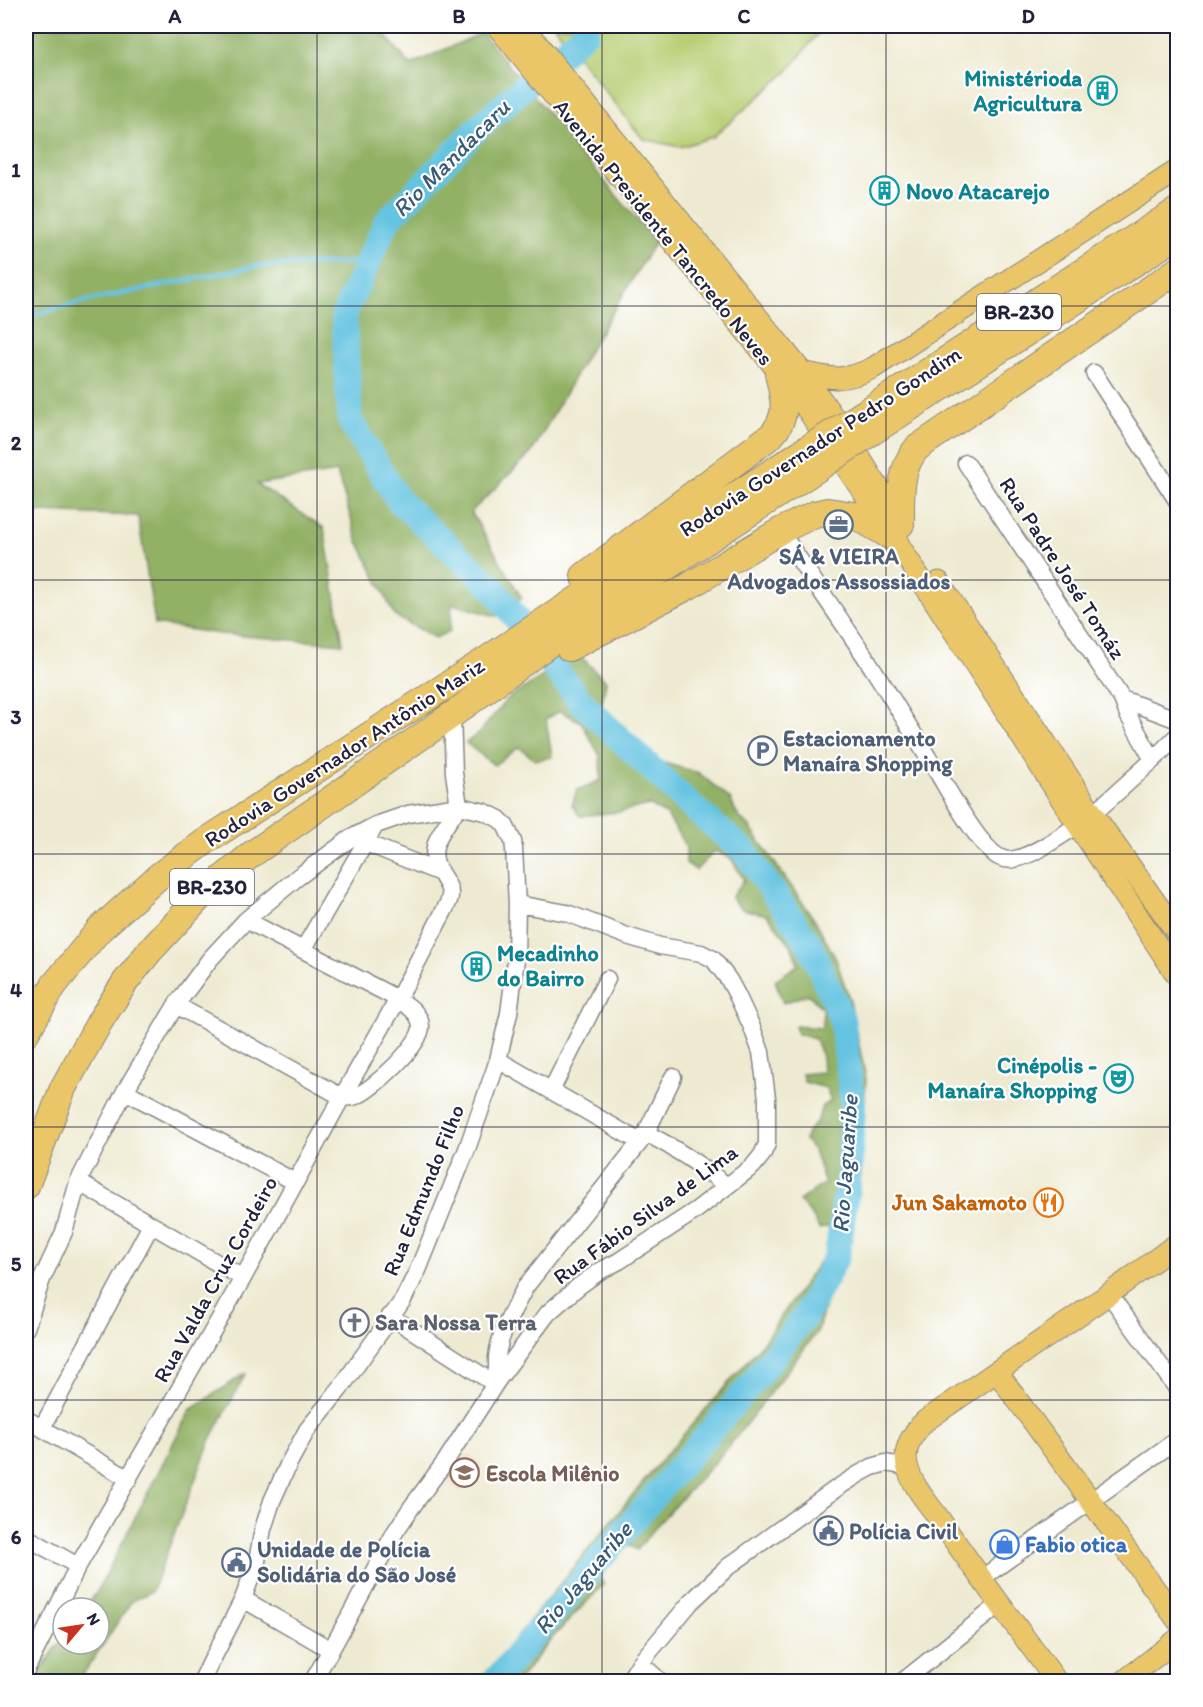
<svg xmlns="http://www.w3.org/2000/svg" width="1203" height="1707" viewBox="0 0 1203 1707" font-family="Itim,sans-serif">
<style>
.built{fill:#f3d4bf}
.green{fill:#b8ce73;stroke:#6d7857;stroke-width:1.5}
.forest{fill:#92b165;stroke:#5a6a50;stroke-width:1.5}
.lines{fill:none;stroke-linecap:round;stroke-linejoin:round}
.stream{stroke:#63c3e1;stroke-width:4.5}
.river{stroke:#63c3e1;stroke-width:26}
.minor-casing{stroke:#888686;stroke-width:19}
.major-casing{stroke:#888686;stroke-width:23}
.highway-casing{stroke:#888686;stroke-width:28}
.minor{stroke:#fff;stroke-width:16}
.major{stroke:#eac669;stroke-width:21}
.highway{stroke:#eac669;stroke-width:26}
.highway-bridge-casing{stroke:#888686;stroke-width:28;stroke-linecap:butt}
.highway-bridge{stroke:#eac669;stroke-width:26}
.grid{fill:none;stroke:#22223b;stroke-width:1.5;stroke-opacity:0.55}
.labels{text-anchor:middle;stroke-width:4.5;stroke-linejoin:round;paint-order:stroke}
.shield{fill:#fff;stroke:#646476;stroke-width:1.5}
.shield-label{font-size:21px;font-weight:bold;fill:#22223b}
.culture-label{font-size:22px;font-weight:bold;fill:#0d838f;stroke:#fff;text-anchor:end}
.street-label{font-size:22px;fill:#22223b;stroke:#fff}
.service-label{font-size:22px;font-weight:bold;fill:#4e5e75;stroke:#fff;text-anchor:start}
.food-label{font-size:22px;font-weight:bold;fill:#c56008;stroke:#fff;text-anchor:end}
.worship-label{font-size:22px;font-weight:bold;fill:#5b616d;stroke:#fff;text-anchor:start}
.education-label{font-size:22px;font-weight:bold;fill:#785e54;stroke:#fff;text-anchor:start}
.shop-label{font-size:22px;font-weight:bold;fill:#366cbe;stroke:#fff;text-anchor:start}
.water-label{font-size:24px;font-style:italic;fill:#395a75;stroke:#fff}
.neatline{fill:none;stroke:#22223b;stroke-width:2}
.grid-label{font-size:20px;text-anchor:middle;font-weight:bold;fill:#22223b}
</style>
<rect width="100%" height="100%" fill="#fff"/>
<filter id="ink" filterUnits="userSpaceOnUse"><feTurbulence type="fractalNoise" baseFrequency=".0167" numOctaves="2"/><feDisplacementMap in="SourceGraphic" scale="12" xChannelSelector="R" yChannelSelector="G"/><feConvolveMatrix kernelMatrix="1 2 1 2 8 2 1 2 1" color-interpolation-filters="sRGB"/></filter>
<filter id="wash" filterUnits="userSpaceOnUse"><feTurbulence type="fractalNoise" baseFrequency=".008" numOctaves="4" result="noise"/><feDisplacementMap in="SourceGraphic" scale="24" xChannelSelector="R" yChannelSelector="G"/><feGaussianBlur stdDeviation="1.35" result="paint"/><feColorMatrix in="noise" values="0 0 0 0 0 0 0 0 0 0 0 0 0 0 0 0 0 1.4 0 .05"/><feComposite in="paint" operator="in"/></filter>
<g filter="url(#wash)">
<rect width="100%" height="100%" fill="#eeead1"/>
<path class="built" d="M468,1454L482,1465L462,1492L449,1482Z"/>
<path class="green" d="M554,26H824L788,71L713,137L680,147L643,139Z"/>
<path class="forest" d="M26,26H378L410,65L482,33L655,242L592,346L532,452L471,512L522,598L496,616L452,604L450,631L435,638L395,616L357,539L337,472L257,484L324,528L343,644L220,634L155,624L138,516L40,512L26,515Z
M569,659H583L606,681L600,714L650,759L699,773L730,799L738,816L749,826L816,922L836,959L850,1001L866,1079L859,1192L817,1332L727,1449L659,1523L637,1550L628,1544L599,1576L604,1584L552,1638L518,1681H475L492,1667L663,1458L759,1348L827,1251L834,1225L819,1229L813,1217L799,1201L825,1183L814,1151L805,1140L807,1132L818,1120L822,1106L831,1101L826,1088L804,1082L802,1074L823,1072L822,1057L815,1039L797,1034L795,1026L822,1028L823,1009L808,994L783,1003L775,980L798,965L791,945L767,915L742,909L731,898L744,880L731,858L715,851L696,870L686,863V847L667,815L649,805L619,812L580,816L572,805L577,790L601,780L600,756L581,722L560,711L546,719L552,757L535,760L519,747L494,765L466,743L480,732L507,699Z
M246,1373L211,1439L152,1591L131,1602L80,1679V1681H33L63,1638V1644H99V1608H85L97,1592L190,1410Z"/>
<g class="lines">
<path class="stream" d="M26,317L76,303L256,266L368,262"/>
<path class="river" d="M494,1682L753,1382L805,1316L837,1256L849,1174L853,1104L842,1019L809,943L745,852L691,806L581,702L491,586L399,501L350,421L344,314L387,221L481,125L586,32L585,26"/>
</g>
</g>
<g filter="url(#ink)">
<g class="lines">
<defs>
<path id="minor" d="M1094,373L1178,502
M966,463L1122,699L1128,715L1153,760
M780,531C812,579 846,626 877,675C898,708 918,742 939,775C951,795 981,850 1001,858C1020,867 1061,835 1078,825
M1122,699L1178,720
M452,715L454,773L459,806
M1093,814L1153,760L1178,735
M366,843L438,872
M303,950L375,826
M176,1005L342,1097C347,1098 351,1098 356,1096C372,1090 422,1045 421,1026C420,1013 408,1006 398,999L303,950L246,920
M498,1060L640,1142
M125,1091L295,1182
M551,1091L607,979
M646,1133C675,1148 701,1165 727,1186
M78,1182L243,1278
M1109,1294L1178,1390
M390,1316L495,1384
M26,1328L42,1279L64,1232L78,1182L125,1091L176,1005L210,959L246,920L298,877L351,838L376,825L408,814L459,806L485,812L499,819L505,825L513,841L514,849L517,904L516,959L509,1013L498,1060L467,1149L418,1270L403,1300L339,1390L307,1430L289,1463L272,1501L263,1529L257,1561L243,1599L201,1682
M497,1381C497,1373 497,1364 497,1357C499,1334 515,1306 526,1286L640,1142L646,1133L673,1077
M26,1419L129,1479
M42,1428L151,1225
M26,1537L78,1566
M982,1578L1178,1439
M243,1599L331,1650
M640,1663L661,1682
M26,1670L78,1566L243,1278L342,1097L398,999L445,909C447,905 450,900 450,896C452,882 430,869 435,847C437,835 452,817 459,806
M312,1682L331,1650L395,1532L411,1508L445,1462L497,1381L548,1313L579,1286L600,1271L619,1261L695,1211L753,1166L762,1155L767,1144V1098L761,1052L751,1025L737,995L729,980L713,959L701,953L660,946L627,936L567,913L517,904
M628,1682L640,1663L691,1602L729,1566L837,1488L859,1474L872,1467L886,1463L907,1467
M902,1682L1000,1604"/>
<path id="major" d="M497,26L796,393L895,539L1078,825L1178,977
M523,26L802,372L844,432L896,516
M802,372C832,379 844,382 873,368L1178,170
M939,582L1093,814L1178,934
M997,1372L1178,1621
M1057,1682C1017,1627 976,1573 938,1517C927,1502 911,1484 907,1465C903,1447 913,1433 925,1421L1109,1294L1178,1243
M1123,1682L1178,1639"/>
<path id="highway" d="M861,415L1178,210
M872,432L1178,235
M901,524C901,498 899,468 917,448L1178,270
M584,576L772,435C790,414 783,397 778,373
M569,648L689,586L780,531L815,514L828,511L854,515L895,539
M26,1033L54,985L99,930L160,875L206,841L489,658L541,623L805,450
M26,1186L63,1088L100,1021L126,981L149,952L201,896L252,854L452,715L553,641L817,469"/>
</defs>
<use href="#minor" class="minor-casing"/>
<use href="#major" class="major-casing"/>
<use href="#highway" class="highway-casing"/>
<use href="#minor" class="minor"/>
<use href="#major" class="major"/>
<use href="#highway" class="highway"/>
<defs>
<path id="highway-bridge" d="M805,450L861,415
M817,469L872,432"/>
</defs>
<use href="#highway-bridge" class="highway-bridge-casing"/>
<use href="#highway-bridge" class="highway-bridge"/>
</g>
</g>
<path class="grid" d="M317,26V1682M602,26V1682M886,26V1682M26,306H1178M26,580H1178M26,854H1178M26,1127H1178M26,1400H1178"/>
<defs>
<symbol id="building-ring" viewBox="-11 -11 22 22"><circle r="9.5" fill="#fff" stroke="#0f9aa8" stroke-width="1.5"/><path d="M-4-6H4V6H1V3H-1V6H-4ZM-2.5-4.3h1.7v1.8h-1.7ZM.8-4.3h1.7v1.8H.8ZM-2.5-1h1.7V.8h-1.7ZM.8-1h1.7V.8H.8Z" fill="#0f9aa8"/></symbol>
<symbol id="office-ring" viewBox="-11 -11 22 22"><circle r="9.5" fill="#fff" stroke="#5c6f8a" stroke-width="1.5"/><path d="M-6-3h4V-5.5h4V-3h4V5H-6ZM-1-4.5V-3h2v-1.5ZM-6 0V1H6V0Z" fill="#5c6f8a"/></symbol>
<symbol id="parking-ring" viewBox="-11 -11 22 22"><circle r="9.5" fill="#fff" stroke="#5c6f8a" stroke-width="1.5"/><path d="M-3.5-5.5H1a3.5 3.5 0 0 1 0 7H-1V5.5H-3.5ZM-1-3.4V-.6H.8a1.4 1.4 0 0 0 0-2.8Z" fill="#5c6f8a"/></symbol>
<symbol id="theatre-ring" viewBox="-11 -11 22 22"><circle r="9.5" fill="#fff" stroke="#0f9aa8" stroke-width="1.5"/><path d="M-5-5.5Q0-4 5-5.5V0Q5 5 0 6Q-5 5-5 0ZM-3.3-2.5H-1v1.5H-3.3ZM1-2.5H3.3v1.5H1ZM-2.8 1Q0 5.5 2.8 1Z" fill="#0f9aa8"/></symbol>
<symbol id="restaurant-ring" viewBox="-11 -11 22 22"><circle r="9.5" fill="#fff" stroke="#e8710a" stroke-width="1.5"/><path d="M-5-6h1v4h1v-4h1v4h1v-4h1v5L-1.5 .5V6h-2V.5L-5-1ZM5-6V6H3V1.5H1.5Q1.5-4 5-6Z" fill="#e8710a"/></symbol>
<symbol id="church-ring" viewBox="-11 -11 22 22"><circle r="9.5" fill="#fff" stroke="#6b7280" stroke-width="1.5"/><path d="M-1.2-6h2.4v3.5h3.3v2.4h-3.3V6h-2.4V-.1h-3.3v-2.4h3.3Z" fill="#6b7280"/></symbol>
<symbol id="school-ring" viewBox="-11 -11 22 22"><circle r="9.5" fill="#fff" stroke="#8d6e63" stroke-width="1.5"/><path d="M0-5L7-2L0 1L-7-2ZM-4 1L0 2.5L4 1V4Q0 6-4 4Z" fill="#8d6e63"/></symbol>
<symbol id="civic-ring" viewBox="-11 -11 22 22"><circle r="9.5" fill="#fff" stroke="#5c6f8a" stroke-width="1.5"/><path d="M-.6-6.5H3V-4.5H.6V-3L4-1V1h2V6H-6V1h2V-1L-.6-3ZM-1.2 2.5V6h2.4V2.5Z" fill="#5c6f8a"/></symbol>
<symbol id="shop-ring" viewBox="-11 -11 22 22"><circle r="9.5" fill="#fff" stroke="#3f7fe0" stroke-width="1.5"/><path d="M-5-2.5h2.3a2.7 3.5 0 0 1 5.4 0H5L5.5 6h-11ZM-1.5-2.5h3a1.5 2.3 0 0 0-3 0Z" fill="#3f7fe0"/></symbol>
</defs>
<g fill-rule="evenodd">
<use href="#building-ring" x="1086" y="74" width="33" height="33"/>
<use href="#building-ring" x="868" y="174" width="33" height="33"/>
<use href="#office-ring" x="822" y="508" width="33" height="33"/>
<use href="#parking-ring" x="746" y="734" width="33" height="33"/>
<use href="#building-ring" x="460" y="950" width="33" height="33"/>
<use href="#theatre-ring" x="1102" y="1062" width="33" height="33"/>
<use href="#restaurant-ring" x="1032" y="1186" width="33" height="33"/>
<use href="#church-ring" x="338" y="1306" width="33" height="33"/>
<use href="#school-ring" x="448" y="1456" width="33" height="33"/>
<use href="#civic-ring" x="812" y="1514" width="33" height="33"/>
<use href="#shop-ring" x="988" y="1528" width="33" height="33"/>
<use href="#civic-ring" x="220" y="1546" width="33" height="33"/>
</g>
<g class="labels">
<g class="shield">
<rect x="977" y="294" width="84" height="36" rx="4.5"/>
<rect x="170" y="869" width="84" height="36" rx="4.5"/>
</g>
<g class="shield-label">
<text x="1019" y="319">BR-230</text>
<text x="212" y="894">BR-230</text>
</g>
<g class="culture-label">
<text x="1082" y="86">Ministérioda<tspan x="1082" dy="25">Agricultura</tspan></text>
<text x="906" y="199" text-anchor="start">Novo Atacarejo</text>
<text x="497" y="961" text-anchor="start">Mecadinho<tspan x="497" dy="25">do Bairro</tspan></text>
<text x="1097" y="1073">Cinépolis -<tspan x="1097" dy="25">Manaíra Shopping</tspan></text>
</g>
<g class="street-label">
<text transform="translate(664 232) rotate(51)" y="8">Avenida Presidente Tancredo Neves</text>
<text transform="translate(820 441) rotate(-33)" y="8">Rodovia Governador Pedro Gondim</text>
<text transform="translate(1063 568) rotate(57)" y="8">Rua Padre José Tomáz</text>
<text transform="translate(344 752) rotate(-33)" y="8">Rodovia Governador Antônio Mariz</text>
<text transform="translate(423 1190) rotate(-68)" y="8">Rua Edmundo Filho</text>
<text transform="translate(645 1214) rotate(-36)" y="8">Rua Fábio Silva de Lima</text>
<text transform="translate(215 1279) rotate(-61)" y="8">Rua Valda Cruz Cordeiro</text>
</g>
<g class="service-label">
<text x="839" y="564" text-anchor="middle">SÁ &amp; VIEIRA<tspan x="839" dy="25">Advogados Assossiados</tspan></text>
<text x="783" y="746">Estacionamento<tspan x="783" dy="25">Manaíra Shopping</tspan></text>
<text x="849" y="1539">Polícia Civil</text>
<text x="257" y="1557">Unidade de Polícia<tspan x="257" dy="25">Solidária do São José</tspan></text>
</g>
<g class="food-label">
<text x="1027" y="1210">Jun Sakamoto</text>
</g>
<g class="worship-label">
<text x="375" y="1330">Sara Nossa Terra</text>
</g>
<g class="education-label">
<text x="486" y="1481">Escola Milênio</text>
</g>
<g class="shop-label">
<text x="1025" y="1552">Fabio otica</text>
</g>
<g class="water-label">
<text transform="translate(451 158) rotate(-45)" y="8">Rio Mandacaru</text>
<text transform="translate(845 1164) rotate(-86)" y="8">Rio Jaguaribe</text>
<text transform="translate(583 1578) rotate(-50)" y="8">Rio Jaguaribe</text>
</g>
</g>
<rect width="1203" height="1707" fill="none" stroke="#fff" stroke-width="66"/>
<g transform="translate(81 1626) rotate(61)"><circle r="28" fill="#ffffff" stroke="#a7a7b1" stroke-width="1.5"/>
<path d="M0-4.5L10 22L0 15L-10 22Z" fill="#c8321e"/>
<text y="-9" font-size="16" font-weight="bold" text-anchor="middle" fill="#22223b">N</text>
</g>
<rect x="33" y="33" width="1137" height="1641" class="neatline"/>
<g class="grid-label">
<text x="175" y="23">A</text>
<text x="459" y="23">B</text>
<text x="744" y="23">C</text>
<text x="1028" y="23">D</text>
<text x="16" y="177">1</text>
<text x="16" y="450">2</text>
<text x="16" y="724">3</text>
<text x="16" y="997">4</text>
<text x="16" y="1271">5</text>
<text x="16" y="1544">6</text>
</g>
</svg>
